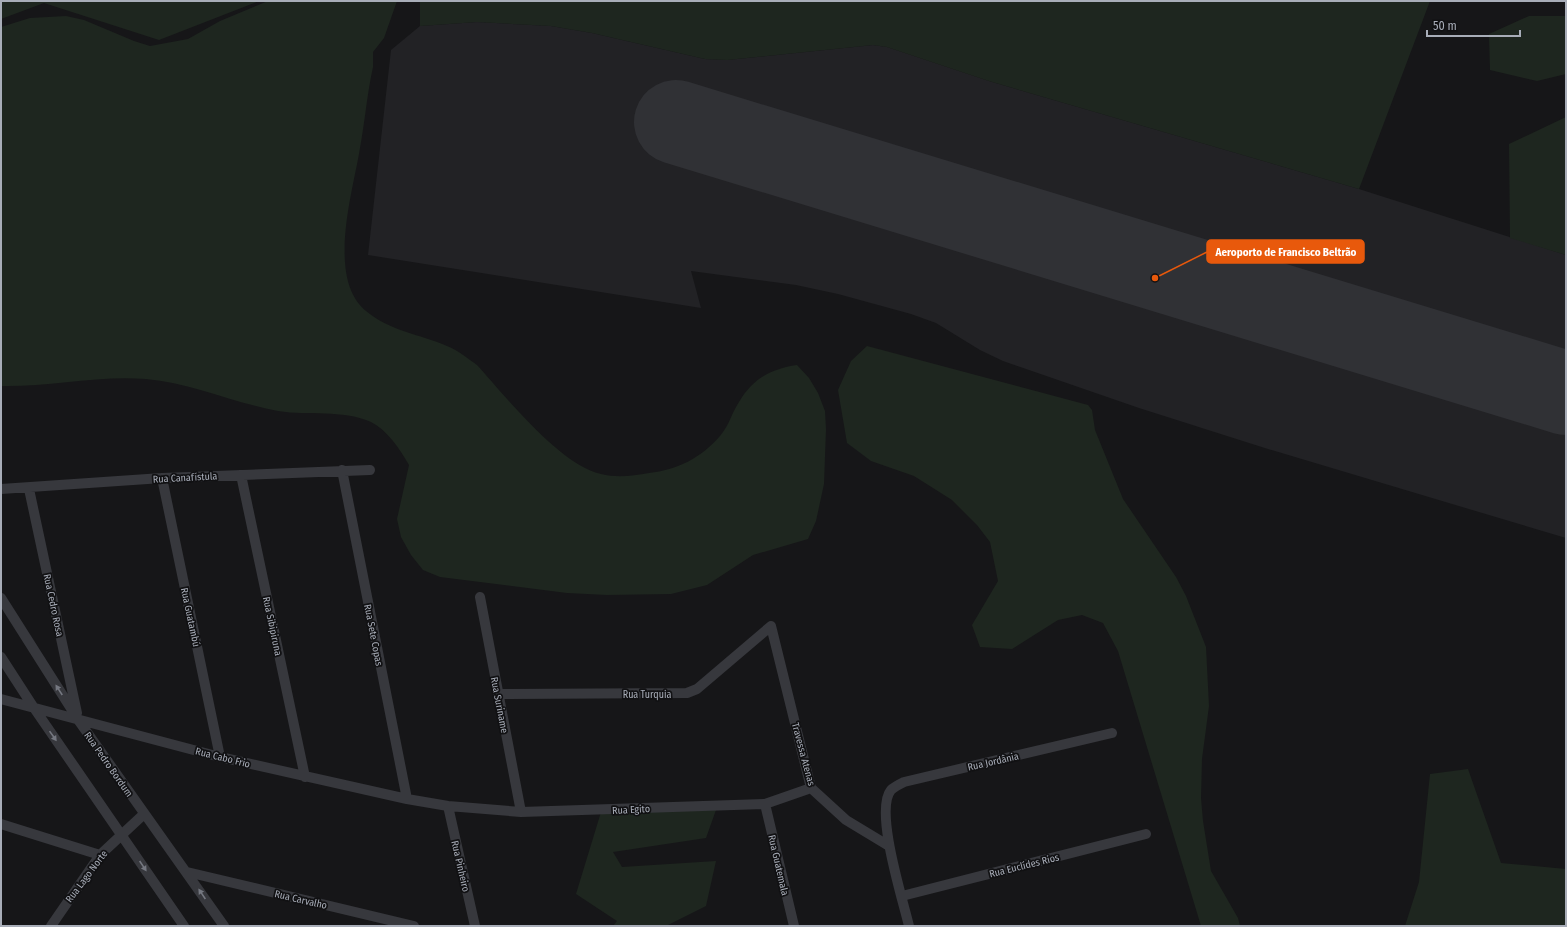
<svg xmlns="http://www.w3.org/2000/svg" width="1567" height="927" viewBox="0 0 1567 927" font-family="'Fira Sans Condensed',sans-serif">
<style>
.built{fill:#222225}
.green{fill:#1e261f}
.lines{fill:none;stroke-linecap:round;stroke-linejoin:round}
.runway{stroke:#303135;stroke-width:84}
.minor{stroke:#37383d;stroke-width:10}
.oneway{fill:#757881}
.labels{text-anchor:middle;stroke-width:3.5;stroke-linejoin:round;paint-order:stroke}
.street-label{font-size:10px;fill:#a8adb8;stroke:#111113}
.leader{fill:none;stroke:#e8590c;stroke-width:1.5}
.callout-dot{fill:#e8590c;stroke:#111113;stroke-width:1.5}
.callout{fill:#e8590c;stroke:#e8590c;stroke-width:1.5}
.callout-label{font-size:11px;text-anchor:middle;font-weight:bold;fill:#fff}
</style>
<rect width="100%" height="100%" fill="#161618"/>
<path class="built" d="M477,22L551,26L592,33L705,59L727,60L873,45L887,47L989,81L1359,189L1566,255V538L1268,449L1139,408L1003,361L980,350L936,323L911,314L838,294L796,285L691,271L701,308L368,255L391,50L420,26Z"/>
<path class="green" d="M1,1H259L159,40L44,3L1,19Z
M268,1H397L384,38L373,52V67C367,94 365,121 360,148C353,192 326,278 366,311C390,331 419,334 447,346C458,350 467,358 477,365C506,397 560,465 601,474C616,478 633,476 649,473C677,470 701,458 720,436C730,424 731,414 739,402C753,378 771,369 797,365L809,378L818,393L825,411L826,429L824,484L816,521L808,539L753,555L707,585L671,594L607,595L567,593L440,577L423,570L411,555L401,537L397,519L409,465C400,449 387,430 371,422C341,409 310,416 278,411C234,403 191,383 146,379C100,375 48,387 1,386V27L30,18L66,16L84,20L134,41L150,46L188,39L220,21Z
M420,1H1430L1359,189L989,81L887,47L873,45L727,60L705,59L592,33L551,26L477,22L420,26Z
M1529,16H1566V74L1537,81L1490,70L1489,34Z
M1566,117V255L1510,238L1509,144Z
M867,346L1088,405L1092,410L1095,430L1123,499L1176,577L1186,596L1206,647L1209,706L1202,759L1201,798L1203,821L1211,871L1238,918L1240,926H1201L1118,651L1103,623L1082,615L1058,620L1012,649L980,647L972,625L998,581L990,542L977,525L952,500L914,476L871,461L847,443L838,390L851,361Z
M1468,769L1501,863L1566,869V926H1405L1419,882L1430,774Z
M716,810L706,838L613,852L622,867L716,861L706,906L666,926H613L617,921L576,894L601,812Z"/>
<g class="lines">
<path class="runway" d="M676,122L1566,393"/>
<path class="minor" d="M342,470L407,799
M241,475L305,777
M162,478L220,757
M1,489L162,478L370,470
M29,489L77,713
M480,597L521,812
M1,598L79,721L224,926
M1,657L34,708L184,926
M498,694L687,693L697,689L771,626L811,788L846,820L889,846
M1,699L220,757L407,799L448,806L521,812L765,804L811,788
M765,804L794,926
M448,806L475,926
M1,824L100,855
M187,872L414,926
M902,896L1146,834
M51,926L100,855L144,814
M909,926C903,900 874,810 891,790C894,787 900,784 904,782L1112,733"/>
</g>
<defs><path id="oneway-solid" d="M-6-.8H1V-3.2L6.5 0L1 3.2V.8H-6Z"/></defs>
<g class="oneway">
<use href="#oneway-solid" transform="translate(59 690) rotate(-123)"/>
<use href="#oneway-solid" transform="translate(53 736) rotate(55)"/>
<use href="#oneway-solid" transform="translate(143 866) rotate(56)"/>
<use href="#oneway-solid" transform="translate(202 894) rotate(-124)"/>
</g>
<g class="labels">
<g class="street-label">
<text transform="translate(185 477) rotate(-3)" y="4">Rua Canafístula</text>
<text transform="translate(54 605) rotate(78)" y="4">Rua Cedro Rosa</text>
<text transform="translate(191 617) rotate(78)" y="4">Rua Guatambú</text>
<text transform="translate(273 626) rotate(78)" y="4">Rua Sibipiruna</text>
<text transform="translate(374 635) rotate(79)" y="4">Rua Sete Copas</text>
<text x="647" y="698">Rua Turquia</text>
<text transform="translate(500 705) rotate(79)" y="4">Rua Suriname</text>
<text transform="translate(804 754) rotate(75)" y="4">Travessa Atenas</text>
<text transform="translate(223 757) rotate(14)" y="4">Rua Cabo Frio</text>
<text transform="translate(993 761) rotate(-13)" y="4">Rua Jordânia</text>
<text transform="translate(109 764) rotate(55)" y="4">Rua Pedro Bordum</text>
<text transform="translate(631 809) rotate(-3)" y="4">Rua Egito</text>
<text transform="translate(779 865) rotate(77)" y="4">Rua Guatemala</text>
<text transform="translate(1024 865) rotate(-14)" y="4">Rua Euclídes Rios</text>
<text transform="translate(461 866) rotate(77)" y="4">Rua Pinheiro</text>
<text transform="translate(86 876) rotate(-53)" y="4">Rua Lago Norte</text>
<text transform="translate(301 899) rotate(13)" y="4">Rua Carvalho</text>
</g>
</g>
<path class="leader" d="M1155 278L1207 252"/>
<circle class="callout-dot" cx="1155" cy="278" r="4"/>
<rect class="callout" x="1207" y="240" width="157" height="23" rx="4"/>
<g class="callout-label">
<text x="1286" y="256">Aeroporto de Francisco Beltrão</text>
</g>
<rect width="1567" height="927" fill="none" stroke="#a8adb8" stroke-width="4"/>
<path d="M1427 30v6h93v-6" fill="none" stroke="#a8adb8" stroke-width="2"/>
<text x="1433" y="30" font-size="12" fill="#a8adb8" stroke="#111113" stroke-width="3" paint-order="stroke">50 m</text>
</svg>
